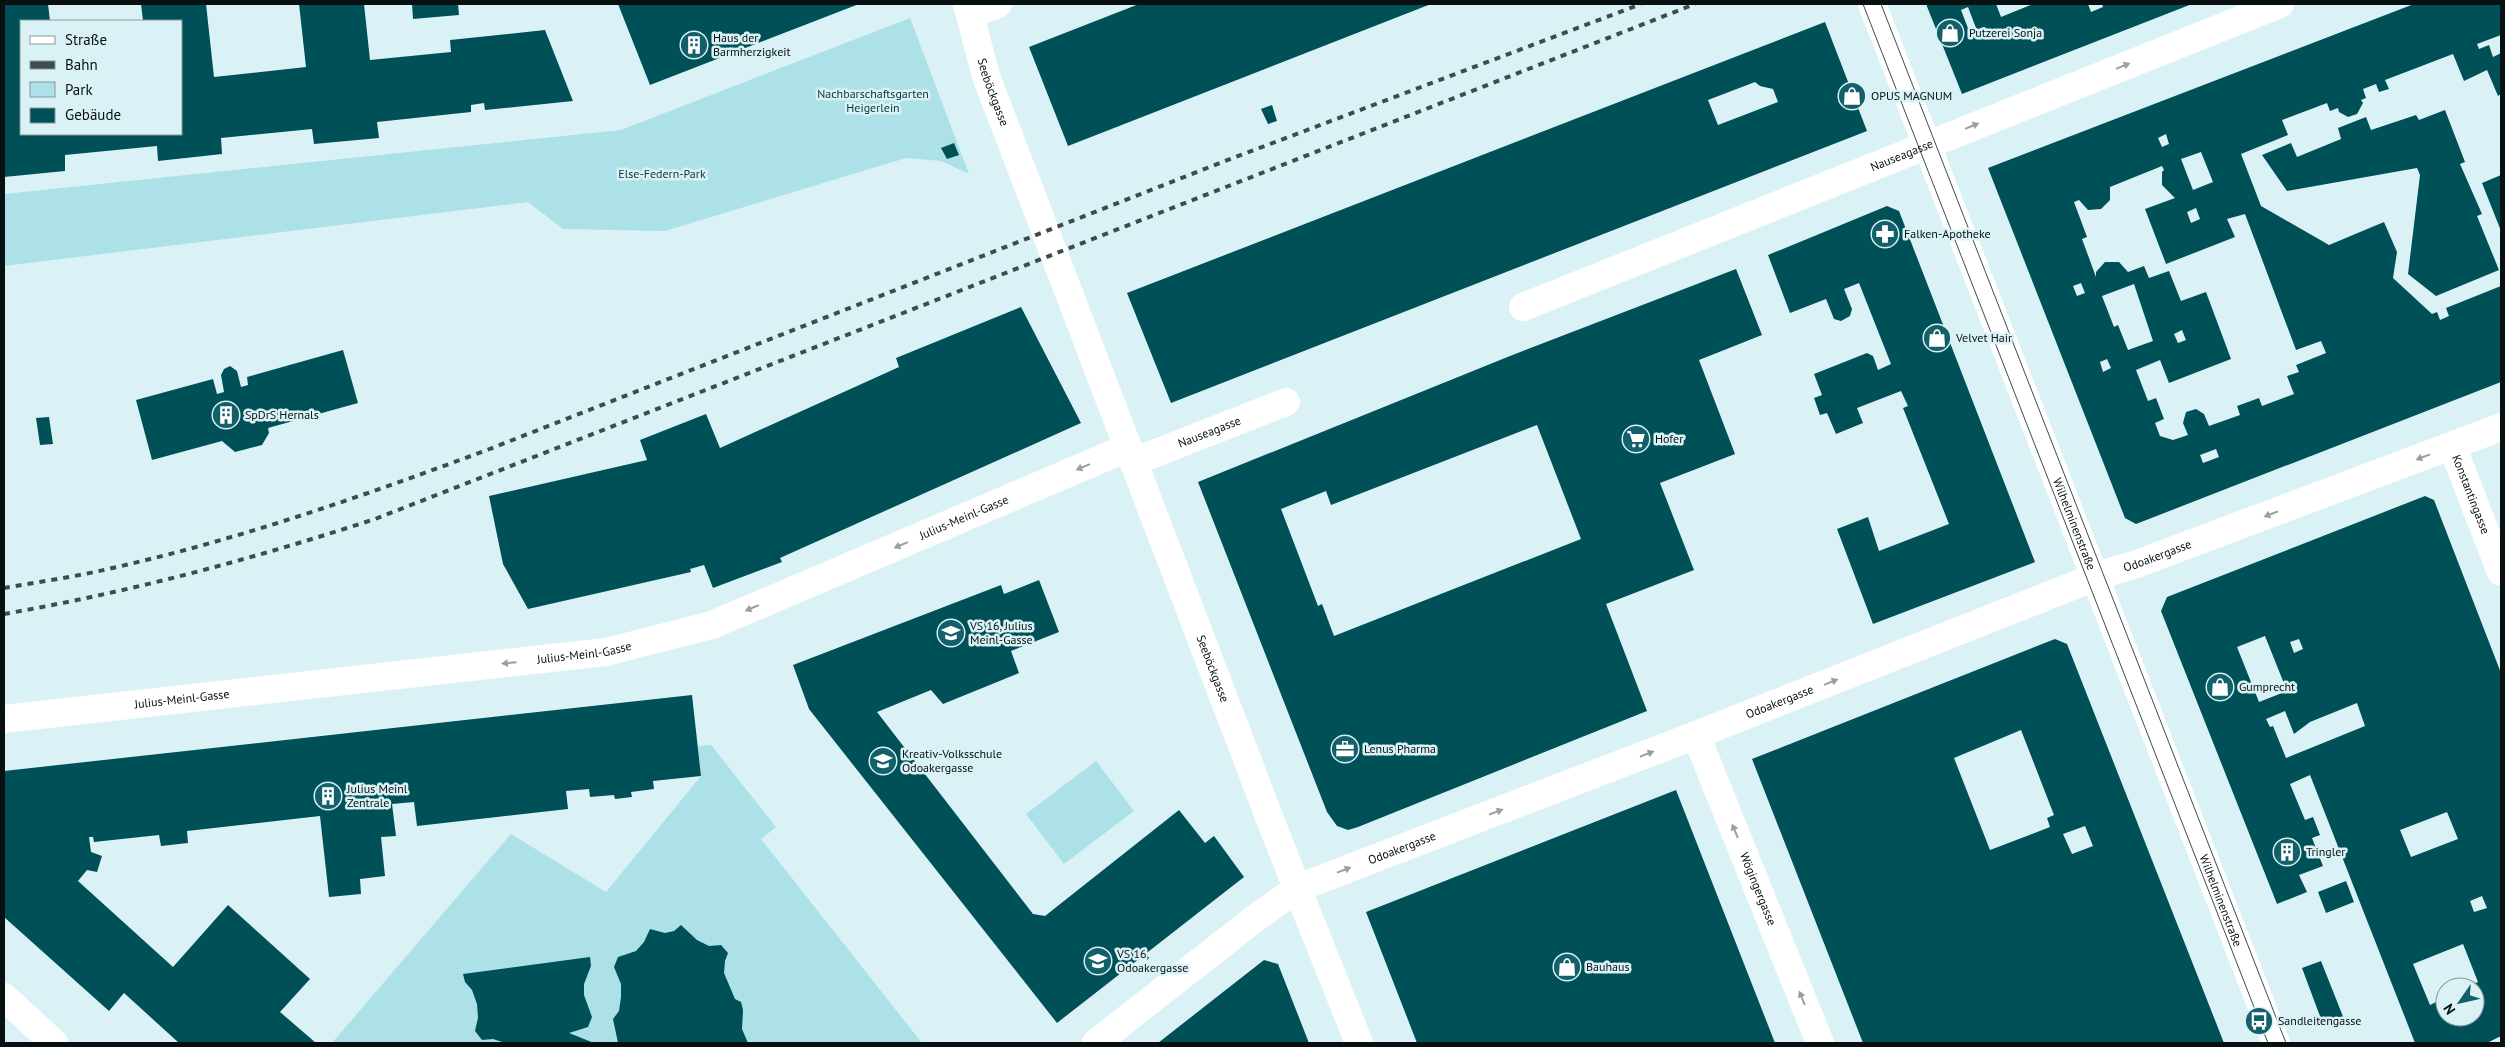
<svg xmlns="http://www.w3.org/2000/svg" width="2505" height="1047" viewBox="0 0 2505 1047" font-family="'PT Sans',sans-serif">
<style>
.green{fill:#ace1e8}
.building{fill:#005058;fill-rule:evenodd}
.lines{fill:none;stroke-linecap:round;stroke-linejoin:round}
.minor{stroke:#fff;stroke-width:28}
.tertiary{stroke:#fff;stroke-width:28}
.tram{stroke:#3f4b4d;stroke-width:1}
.rail{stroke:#3f4b4d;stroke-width:4;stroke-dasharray:6 6;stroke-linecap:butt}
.oneway{fill:#9c9fa0}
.labels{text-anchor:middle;stroke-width:5;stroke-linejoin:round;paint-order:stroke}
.poi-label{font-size:12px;fill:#081011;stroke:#daf2f5;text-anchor:start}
.street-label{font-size:12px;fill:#081011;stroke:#daf2f5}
.park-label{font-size:12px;fill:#093439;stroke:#daf2f5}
</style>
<rect width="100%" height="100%" fill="#daf2f5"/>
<path class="green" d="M910,18L969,174L941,161L906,158L665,231L563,229L528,202L4,266V194L621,130Z
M711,745L776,827L761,839L922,1043H332L511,834L606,892L701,776L698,746Z
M1096,761L1134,811L1064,864L1026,814Z"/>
<path class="building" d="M4,4H48L50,21H21V134H181V21H143L141,4H206L214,77L306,67L299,4H364L370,60L451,52L450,40L545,30L573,101L485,110L484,103L471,105V112L377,122L379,138L314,144L312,129L221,138L222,154L158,161L157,146L65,155V171L4,177Z
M412,4H458L459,15L413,19Z
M618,4H859L650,85Z
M1139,4H1431L1068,146L1029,47Z
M1926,4H1996L2001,17L2033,4H2088L2091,12L2103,7L2102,4H2192L1962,94ZM1968,7L1976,28L1969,31L1961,10Z
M2414,4H2501V35L2477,44L2479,49L2489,45L2493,57L2501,53V94L2498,96L2487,70L2464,81L2453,54L2385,80L2389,89L2379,92L2376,84L2363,89L2366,98L2361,100L2363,103L2357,114L2348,117L2339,112L2338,108L2330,111L2327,103L2282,120L2288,135L2241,154L2261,206L2329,245L2384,222L2397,252L2393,278L2432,314L2437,312L2440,320L2449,316L2446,308L2501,286V382L2136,524L2125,518L1988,168ZM2166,134L2169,144L2162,147L2158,138ZM2201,152L2213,182L2193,190L2181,159ZM2162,166L2164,170L2162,172V185L2175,198L2145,209L2166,264L2235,237L2227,219L2245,214L2296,350L2321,341L2326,353L2296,365L2299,372L2287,376L2294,394L2262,406L2259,398L2237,406L2240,415L2209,426L2204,414L2196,409L2186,412L2183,423L2188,435L2173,440L2160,436L2155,423L2164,419L2156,398L2148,401L2136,370L2160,360L2169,383L2231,359L2206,292L2181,301L2169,271L2149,278L2144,266L2128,272L2119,262H2105L2096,272V277L2082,239L2087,237L2074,202L2079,200L2088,210L2101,209L2110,200V187ZM2196,208L2200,219L2191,223L2187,212ZM2081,283L2085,293L2077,296L2073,286ZM2134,284L2153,341L2128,350L2118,325L2114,327L2102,296ZM2182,330L2186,340L2178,343L2174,334ZM2107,359L2111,368L2103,372L2100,362ZM2216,449L2219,457L2203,463L2200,455Z
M1825,22L1867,131L1171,403L1127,293ZM1755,82L1760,86L1773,89L1778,102L1718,125L1708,100Z
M1272,105L1277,121L1268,124L1261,109Z
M2445,110L2465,162L2460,164L2482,214L2477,216L2499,270L2436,296L2408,274L2420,175L2417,168L2287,191L2262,155L2291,143L2297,157L2341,139L2338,128L2366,117L2371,130L2416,115L2419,120Z
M954,143L959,155L947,159L941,148Z
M2501,175V231L2482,183Z
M1887,206L1899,211L2035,562L1873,624L1837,529L1868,517L1879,551L1949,524L1903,408L1908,406L1901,391L1857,408L1863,423L1836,434L1827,413L1820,415L1814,398L1822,395L1814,374L1867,353L1873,356L1878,370L1891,364L1859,283L1844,289L1852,309L1850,316L1841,321L1834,319L1826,299L1790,313L1768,255Z
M1736,269L1762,335L1699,360L1735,454L1660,483L1694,570L1606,604L1647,711L1358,827L1348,830L1337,826L1327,812L1198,482L1510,356ZM1537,425L1581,539L1334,636L1322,604L1318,606L1281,509L1326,491L1331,505Z
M1021,307L1081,423L780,558L782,562L713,588L704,565L690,569L691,572L528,609L503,564L489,496L647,460L640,440L706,414L720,448L899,367L896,358Z
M343,350L358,403L268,428L269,433L262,445L235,452L222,441L152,460L136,400L213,379L217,394L224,392L221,375L224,369L230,366L237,371L241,387L248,385L247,377Z
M49,417L53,444L40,445L36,418Z
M2425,496L2434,500L2501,673V1036L2487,1043H2415L2310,775L2290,784L2305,820L2313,817L2320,835L2312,838L2323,866L2299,875L2307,892L2277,904L2161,611L2167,597ZM2265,636L2287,691L2259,702L2237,647ZM2299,639L2303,649L2294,653L2290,642ZM2357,703L2365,726L2286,758L2273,726L2270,727L2266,719L2285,711L2294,734L2310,722ZM2447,812L2458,839L2411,857L2400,830ZM2482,896L2487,908L2474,912L2470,901ZM2463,944L2478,982L2466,987H2475V1017H2445V990L2442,992L2444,998L2430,1005L2413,964Z
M1039,580L1059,632L1011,651L1019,673L943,704L931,690L877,712L1033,914L1045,916L1179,810L1205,843L1214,836L1244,877L1057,1023L809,709L793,665L1001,585L1004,594Z
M2055,639L2067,644L2224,1043H1863L1752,759ZM2021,730L2054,815L2047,818L2050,827L1990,850L1954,758ZM2085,826L2093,846L2072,854L2063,834Z
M692,695L701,776L653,781L654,789L631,792L632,797L615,799L614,795L590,797L589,789L566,791L568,809L417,826L414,802L392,804L396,836L381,837L385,876L360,879L361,894L329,897L320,816L187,831L188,843L161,846L159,835L94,842L93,837H89L91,852L102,856L97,872L87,870L78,881L173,967L228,905L310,979L280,1012L316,1043H179L124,993L109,1011L4,917V771Z
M1676,790L1775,1043H1417L1366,912Z
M2346,881L2354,902L2326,913L2318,892Z
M681,925L697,940L709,946L721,945L728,953L725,961L724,973L735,999L741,1002L743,1010L742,1029L748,1043H618L613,1019L619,1011L621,997V984L614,967L618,957L636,951L644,942L650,929L665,933L674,931Z
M590,957L591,966L584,984V995L592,1017L588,1027L569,1033L594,1043H505L493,1039L482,1040L475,1031L478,1018L477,1004L472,990L465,982L463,974Z
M1264,960L1278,964L1309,1043H1158Z
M2321,961L2344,1019L2324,1027L2302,968Z"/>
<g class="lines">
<g class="minor">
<path id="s1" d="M967,4L986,76L1278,840L1359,1043"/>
<path d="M970,14L998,4"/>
<path id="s2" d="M1523,307L2280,4"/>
<path id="s3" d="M2452,446L2501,572"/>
<path id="s4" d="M1133,462L1286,402"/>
<path id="s5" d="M4,719L606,652L712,625L1127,448"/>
<path id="s6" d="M1696,735L1820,1043"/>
<path id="s7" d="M1096,1043L1253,920L1298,888L1696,735L2103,574L2134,565L2501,427"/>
</g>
<g class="tertiary">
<path id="s8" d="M1872,4L2276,1043"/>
<path d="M4,997L54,1043"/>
</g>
<path class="tram" d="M1863,4L2268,1043
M1881,4L2286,1043"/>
<path class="rail" d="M4,588C38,582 74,577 108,569C238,540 363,496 487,450L1225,161L1641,4
M4,614C130,592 253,559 375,519L1695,4"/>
</g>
<defs><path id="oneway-solid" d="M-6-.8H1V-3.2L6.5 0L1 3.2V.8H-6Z" transform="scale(1.25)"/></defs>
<g class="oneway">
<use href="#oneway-solid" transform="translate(2123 66) rotate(-22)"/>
<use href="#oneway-solid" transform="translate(1972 126) rotate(-22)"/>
<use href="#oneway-solid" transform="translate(2423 457) rotate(159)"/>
<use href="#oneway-solid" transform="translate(1083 467) rotate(157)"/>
<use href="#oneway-solid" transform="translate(2271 514) rotate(159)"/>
<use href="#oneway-solid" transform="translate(901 545) rotate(157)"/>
<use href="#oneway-solid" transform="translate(752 608) rotate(157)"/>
<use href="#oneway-solid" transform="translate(509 663) rotate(174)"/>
<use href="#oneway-solid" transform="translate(1831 682) rotate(-22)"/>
<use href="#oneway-solid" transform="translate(1647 754) rotate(-21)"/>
<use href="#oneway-solid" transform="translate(1496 812) rotate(-21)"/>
<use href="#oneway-solid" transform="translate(1735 831) rotate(-112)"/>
<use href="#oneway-solid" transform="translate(1344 870) rotate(-21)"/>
<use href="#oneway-solid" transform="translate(1802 998) rotate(-112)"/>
</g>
<defs>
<symbol id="shop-disc" viewBox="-11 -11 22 22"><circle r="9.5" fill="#12616a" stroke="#daf2f5"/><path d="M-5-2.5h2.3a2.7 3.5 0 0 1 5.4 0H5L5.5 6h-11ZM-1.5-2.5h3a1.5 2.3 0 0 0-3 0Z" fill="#fff"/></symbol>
<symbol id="building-disc" viewBox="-11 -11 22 22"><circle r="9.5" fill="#12616a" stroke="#daf2f5"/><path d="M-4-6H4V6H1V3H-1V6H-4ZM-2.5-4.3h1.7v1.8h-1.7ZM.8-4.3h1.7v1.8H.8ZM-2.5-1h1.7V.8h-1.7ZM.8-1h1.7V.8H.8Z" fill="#fff"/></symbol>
<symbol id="pharmacy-disc" viewBox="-11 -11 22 22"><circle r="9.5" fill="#12616a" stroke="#daf2f5"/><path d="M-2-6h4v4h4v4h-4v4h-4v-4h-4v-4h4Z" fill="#fff"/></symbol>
<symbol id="supermarket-disc" viewBox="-11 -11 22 22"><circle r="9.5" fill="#12616a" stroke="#daf2f5"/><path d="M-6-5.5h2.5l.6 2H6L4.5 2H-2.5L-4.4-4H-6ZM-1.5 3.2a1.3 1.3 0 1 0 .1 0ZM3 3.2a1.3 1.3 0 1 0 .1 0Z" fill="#fff"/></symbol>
<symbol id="school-disc" viewBox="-11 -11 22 22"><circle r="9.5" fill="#12616a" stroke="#daf2f5"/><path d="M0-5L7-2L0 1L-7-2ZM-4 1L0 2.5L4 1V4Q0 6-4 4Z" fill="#fff"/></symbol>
<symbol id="office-disc" viewBox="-11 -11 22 22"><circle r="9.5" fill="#12616a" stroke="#daf2f5"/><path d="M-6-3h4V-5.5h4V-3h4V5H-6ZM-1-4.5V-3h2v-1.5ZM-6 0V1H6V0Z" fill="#fff"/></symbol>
<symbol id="bus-disc" viewBox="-11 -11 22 22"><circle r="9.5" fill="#12616a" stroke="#daf2f5"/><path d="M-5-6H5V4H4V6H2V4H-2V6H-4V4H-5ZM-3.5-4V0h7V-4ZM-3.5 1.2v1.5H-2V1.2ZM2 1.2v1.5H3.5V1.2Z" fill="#fff"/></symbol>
</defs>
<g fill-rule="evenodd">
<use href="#shop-disc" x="1934" y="17" width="32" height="32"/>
<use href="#building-disc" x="678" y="29" width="32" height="32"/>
<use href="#shop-disc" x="1836" y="80" width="32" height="32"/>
<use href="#pharmacy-disc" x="1869" y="218" width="32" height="32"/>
<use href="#shop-disc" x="1921" y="322" width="32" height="32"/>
<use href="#building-disc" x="210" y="399" width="32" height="32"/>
<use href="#supermarket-disc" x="1620" y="423" width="32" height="32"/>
<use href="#school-disc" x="935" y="617" width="32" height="32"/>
<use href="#shop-disc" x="2204" y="671" width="32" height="32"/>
<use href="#office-disc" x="1329" y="733" width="32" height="32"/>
<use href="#school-disc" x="867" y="745" width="32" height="32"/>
<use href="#building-disc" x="312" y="780" width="32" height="32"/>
<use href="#building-disc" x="2271" y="836" width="32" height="32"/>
<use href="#school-disc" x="1082" y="945" width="32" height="32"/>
<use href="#shop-disc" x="1551" y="951" width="32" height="32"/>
<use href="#bus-disc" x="2243" y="1005" width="32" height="32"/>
</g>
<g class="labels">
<g class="poi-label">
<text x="1969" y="37">Putzerei Sonja</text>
<text x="713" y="42">Haus der<tspan x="713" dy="14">Barmherzigkeit</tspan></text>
<text x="1871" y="100">OPUS MAGNUM</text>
<text x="1904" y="238">Falken-Apotheke</text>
<text x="1956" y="342">Velvet Hair</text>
<text x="245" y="419">SpDrS Hernals</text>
<text x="1655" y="443">Hofer</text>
<text x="970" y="630">VS 16, Julius<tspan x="970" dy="14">Meinl-Gasse</tspan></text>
<text x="2239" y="691">Gumprecht</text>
<text x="1364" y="753">Lenus Pharma</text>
<text x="902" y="758">Kreativ-Volksschule<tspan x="902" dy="14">Odoakergasse</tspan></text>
<text x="347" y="793">Julius Meinl<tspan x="347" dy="14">Zentrale</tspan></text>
<text x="2306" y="856">Tringler</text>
<text x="1117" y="958">VS 16,<tspan x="1117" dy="14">Odoakergasse</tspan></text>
<text x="1586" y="971">Bauhaus</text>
<text x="2278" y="1025">Sandleitengasse</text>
</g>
<g class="street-label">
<text dy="4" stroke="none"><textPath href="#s1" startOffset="92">Seeböckgasse</textPath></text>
<text dy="4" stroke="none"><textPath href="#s2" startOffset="408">Nauseagasse</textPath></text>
<text dy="4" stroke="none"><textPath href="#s4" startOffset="82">Nauseagasse</textPath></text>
<text dy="4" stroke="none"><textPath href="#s3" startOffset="52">Konstantingasse</textPath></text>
<text dy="4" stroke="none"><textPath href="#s5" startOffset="989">Julius-Meinl-Gasse</textPath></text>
<text dy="4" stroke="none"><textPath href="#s8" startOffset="558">Wilhelminenstraße</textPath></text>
<text dy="4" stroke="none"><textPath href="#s7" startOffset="1176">Odoakergasse</textPath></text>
<text dy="4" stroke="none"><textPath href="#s5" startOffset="584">Julius-Meinl-Gasse</textPath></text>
<text dy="4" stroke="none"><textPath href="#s1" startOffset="709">Seeböckgasse</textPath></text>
<text dy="4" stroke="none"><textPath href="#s5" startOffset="179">Julius-Meinl-Gasse</textPath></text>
<text dy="4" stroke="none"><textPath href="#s7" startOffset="771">Odoakergasse</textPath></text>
<text dy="4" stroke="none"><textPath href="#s7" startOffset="366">Odoakergasse</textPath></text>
<text dy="4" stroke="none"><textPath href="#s6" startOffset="166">Wögingergasse</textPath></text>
<text dy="4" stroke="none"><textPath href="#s8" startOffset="962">Wilhelminenstraße</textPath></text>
</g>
<g class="park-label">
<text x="873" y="98">Nachbarschaftsgarten<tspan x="873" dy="14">Heigerlein</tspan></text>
<text x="662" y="178">Else-Federn-Park</text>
</g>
</g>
<rect width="2505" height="1047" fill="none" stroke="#081011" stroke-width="10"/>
<rect x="20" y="20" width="162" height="115" fill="#daf2f5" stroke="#86989a"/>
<rect x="30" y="36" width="25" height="8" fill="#ffffff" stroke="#86989a"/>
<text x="65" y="45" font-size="15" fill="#081011">Straße</text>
<rect x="30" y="61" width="25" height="8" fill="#3f4b4d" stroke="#86989a"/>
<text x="65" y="70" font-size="15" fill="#081011">Bahn</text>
<rect x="30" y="82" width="25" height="15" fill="#ace1e8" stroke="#86989a"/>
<text x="65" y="95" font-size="15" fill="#081011">Park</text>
<rect x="30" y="108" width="25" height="15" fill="#005058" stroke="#86989a"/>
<text x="65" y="120" font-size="15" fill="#081011">Gebäude</text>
<g transform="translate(2460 1002) rotate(236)"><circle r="24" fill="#daf2f5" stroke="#86989a"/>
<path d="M0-4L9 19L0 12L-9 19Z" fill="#12616a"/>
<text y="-8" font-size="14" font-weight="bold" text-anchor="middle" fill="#081011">N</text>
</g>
</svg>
